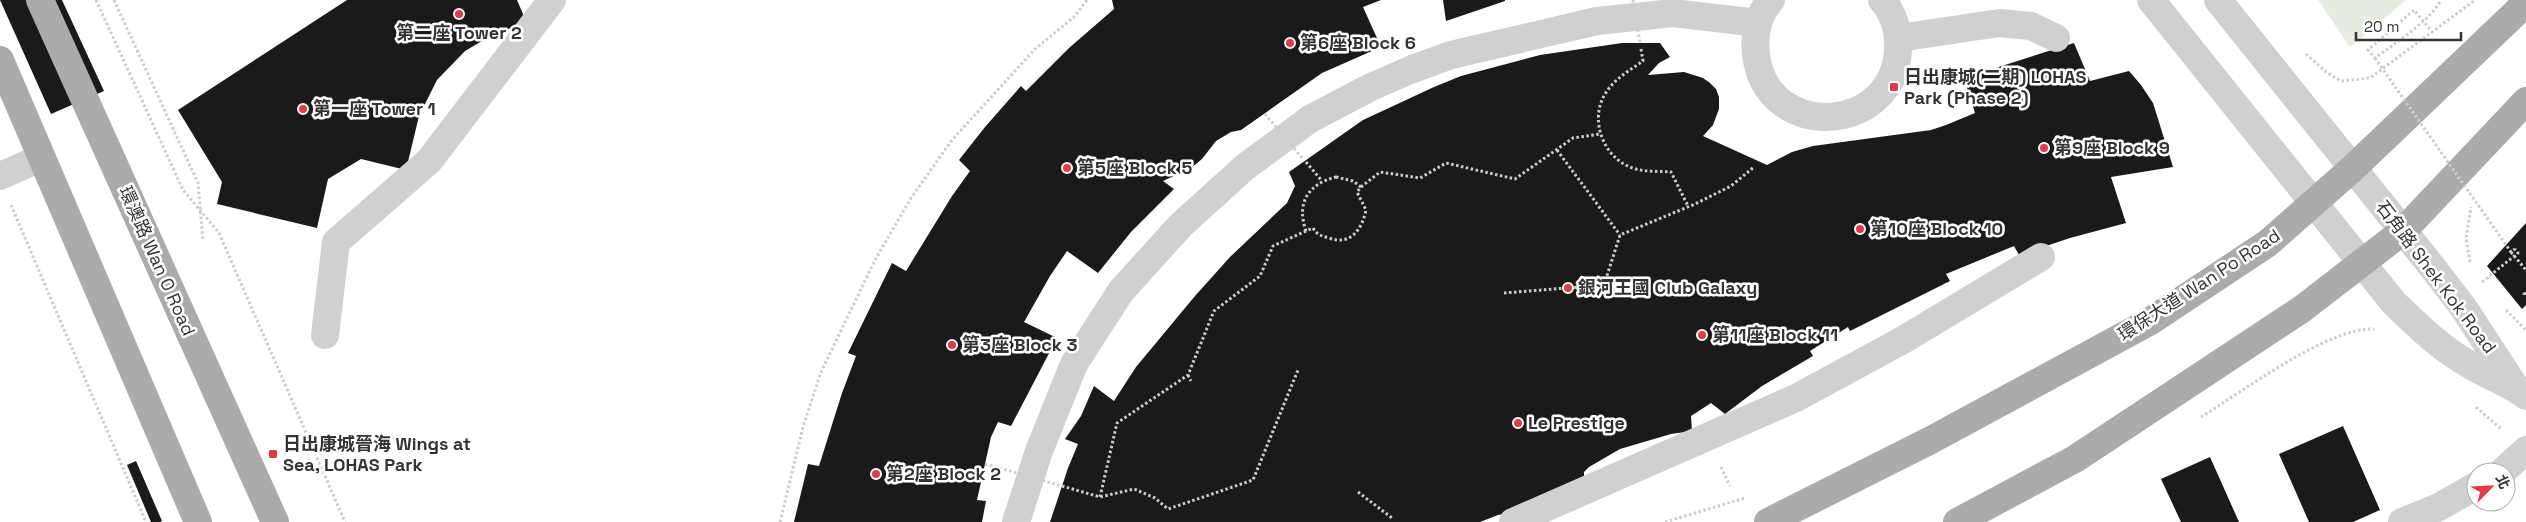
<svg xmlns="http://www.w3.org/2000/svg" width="2526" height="522" viewBox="0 0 2526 522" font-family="'Space Grotesk','Noto Sans TC',sans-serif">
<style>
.green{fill:#e6ecdf}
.building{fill:#1a1a1a}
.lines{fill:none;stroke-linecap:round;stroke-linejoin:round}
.path{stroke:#cdcdcd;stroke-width:3;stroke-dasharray:2.5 2.5;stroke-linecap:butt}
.minor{stroke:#d0d0d0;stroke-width:28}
.major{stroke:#ababab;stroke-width:28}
.path-bridge{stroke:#cdcdcd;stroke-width:3;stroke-dasharray:2.5 2.5;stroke-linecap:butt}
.poi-dot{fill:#e63946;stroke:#fff;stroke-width:2}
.labels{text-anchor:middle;stroke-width:5;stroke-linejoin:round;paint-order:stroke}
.poi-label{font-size:18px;font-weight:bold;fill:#333;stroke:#fff;text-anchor:start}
.street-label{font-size:18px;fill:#333;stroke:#fff}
</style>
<rect width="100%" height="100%" fill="#fff"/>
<path class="green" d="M2318,0H2406L2350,47Z"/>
<path class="building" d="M0,0H62L104,91L51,114Z
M347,0H517L526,21L482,41L465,51L437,80L419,116L406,170L361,159L328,179L317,228L217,204L222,182L178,110Z
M1112,0H1381L1363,7L1381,47L1322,73L1241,130L1231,132L1216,141L1202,159L1191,168L1163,181L1174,189L1131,232L1098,273L1067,251L1050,276L1024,322L1057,338L1011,426L998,422L991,437L977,500L986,501L982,522H794L808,464L819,466L842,393L856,356L848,353L892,263L906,271L952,196L970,171L959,160L985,127L1021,86L1026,91L1069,48L1114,9Z
M1443,0H1505V1L1446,21Z
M1622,43H1660L1670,57L1659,63L1648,75L1684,72L1703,78L1710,83L1716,89L1719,97V109L1713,125L1703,136L1767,165L1792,152L1813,146L1931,130L1946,125L1975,113L1964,78L2074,43L2090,81L2129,71L2141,85L2153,103L2173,167L2111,177L2126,223L2070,238L2019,255L2014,246L1946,274L1950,281L1850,331L1848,327L1810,351L1813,356L1762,386L1725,414L1711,403L1691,416L1692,431L1671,434L1620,449L1589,467L1584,472V477L1511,513L1498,515L1480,522H1050L1068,468L1078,444L1065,439L1081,416L1094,386L1114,401L1136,367L1195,296L1230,257L1287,203L1295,186L1289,172L1363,120L1434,87L1461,76L1540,55Z
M2526,223V305L2522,309L2487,266Z
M2343,426L2380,510L2353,522H2309L2279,454Z
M2210,457L2239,522H2181L2161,479Z
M136,461L162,521L160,522H151L127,465Z"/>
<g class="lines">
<path class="path" d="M96,0L183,190L219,233L345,522
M114,0L198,183L203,241
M2433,33L2414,10L2368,50L2375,58C2395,43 2429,22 2441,0
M1641,49L1643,61C1630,70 1616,78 1607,91C1587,119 1604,161 1636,169C1647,172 1660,171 1671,172L1688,206
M2306,54L2326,72L2341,81L2370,78L2475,0
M1557,150L1620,235
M1306,162L1322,181
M1336,177L1353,181L1361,187L1357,192L1366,210C1362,229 1351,246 1329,238C1322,236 1317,235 1313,228L1306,231C1296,203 1308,184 1336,177Z
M1361,187L1380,172L1420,178L1446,163L1515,179L1573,138L1600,134
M11,205L146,522
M2470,262L2466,238L2471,207
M2482,282L2518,253L2515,249
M1504,293L1604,285L1620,235L1695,204L1731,186L1754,167
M2526,293L2524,294L2526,296
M2506,310L2526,330
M1188,375L1191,381
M2476,407L2501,429
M2201,417C2242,392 2328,327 2374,329
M1721,467L1730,486
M1062,486L1100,497L1134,489L1155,498L1168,509L1253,480L1298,370
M1358,492L1392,518
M1100,497L1117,423L1188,375L1214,311L1260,276L1273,246L1306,231
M780,522L803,427L821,372L875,260L911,198L952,140L1035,49L1074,17L1087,0
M1665,522L1745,498"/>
<path class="minor" d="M1771,0C1756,17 1753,40 1757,61C1773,142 1894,132 1898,50C1899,31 1894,14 1882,0
M2151,0L2394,303C2418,326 2442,350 2472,366C2490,377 2510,383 2526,396
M2218,0L2433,268L2463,307L2516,388
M1899,38L1999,23L2031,26L2056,38
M0,176L41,158
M325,335L336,242L429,161L552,0
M2502,472L2526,450
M1016,522L1039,451L1074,364L1121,291L1181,225L1245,167L1310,119L1371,87L1410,70L1451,55L1597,21L1673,13L1758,23
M1513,522L1796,398L1903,340L2041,257
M2402,522L2439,507L2476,486"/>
<path class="major" d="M40,0L275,522
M0,60L198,522
M1768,522L1931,440L2149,322L2268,243L2353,168L2526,3
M1957,522L2075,459L2302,309L2403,231L2526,101"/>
<path class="path-bridge" d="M1633,0L1640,43
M2375,58L2511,252L2515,249
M1265,114L1304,160
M2511,252L2526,270
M985,464L1062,486"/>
</g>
<g class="poi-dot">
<circle cx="459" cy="14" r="5"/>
<circle cx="1290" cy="43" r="5"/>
<rect x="1889" y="82" width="10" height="10" rx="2.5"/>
<circle cx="303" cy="109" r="5"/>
<circle cx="2044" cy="148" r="5"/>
<circle cx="1067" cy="168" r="5"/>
<circle cx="1860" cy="229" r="5"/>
<circle cx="1568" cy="288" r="5"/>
<circle cx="1702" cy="335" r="5"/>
<circle cx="952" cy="345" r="5"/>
<circle cx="1518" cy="423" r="5"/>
<rect x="268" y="449" width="10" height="10" rx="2.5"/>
<circle cx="876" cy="474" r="5"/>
</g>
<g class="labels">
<g class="poi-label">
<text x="459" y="39" text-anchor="middle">第二座 Tower 2</text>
<text x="1300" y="49">第6座 Block 6</text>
<text x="1904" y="83">日出康城(二期) LOHAS<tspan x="1904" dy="21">Park (Phase 2)</tspan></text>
<text x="313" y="115">第一座 Tower 1</text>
<text x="2054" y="154">第9座 Block 9</text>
<text x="1077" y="174">第5座 Block 5</text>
<text x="1870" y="235">第10座 Block 10</text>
<text x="1578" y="294">銀河王國 Club Galaxy</text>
<text x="1712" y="341">第11座 Block 11</text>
<text x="962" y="351">第3座 Block 3</text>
<text x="1528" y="429">Le Prestige</text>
<text x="283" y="450">日出康城晉海 Wings at<tspan x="283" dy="21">Sea, LOHAS Park</tspan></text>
<text x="886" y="480">第2座 Block 2</text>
</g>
<g class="street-label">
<text transform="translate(157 261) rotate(66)" y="6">環澳路 Wan O Road</text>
<text transform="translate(2436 277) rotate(53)" y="6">石角路 Shek Kok Road</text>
<text transform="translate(2199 285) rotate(-33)" y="6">環保大道 Wan Po Road</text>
</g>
</g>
<g transform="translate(2491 487) rotate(66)"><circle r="24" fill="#ffffff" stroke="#adadad"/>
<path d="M0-4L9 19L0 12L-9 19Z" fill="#e63946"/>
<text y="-8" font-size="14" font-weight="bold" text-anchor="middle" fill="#333333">北</text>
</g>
<path d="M2356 32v8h105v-8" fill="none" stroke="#333333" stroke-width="2.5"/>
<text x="2364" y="32" font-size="15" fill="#333333" stroke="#ffffff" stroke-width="4" paint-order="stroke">20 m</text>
</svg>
